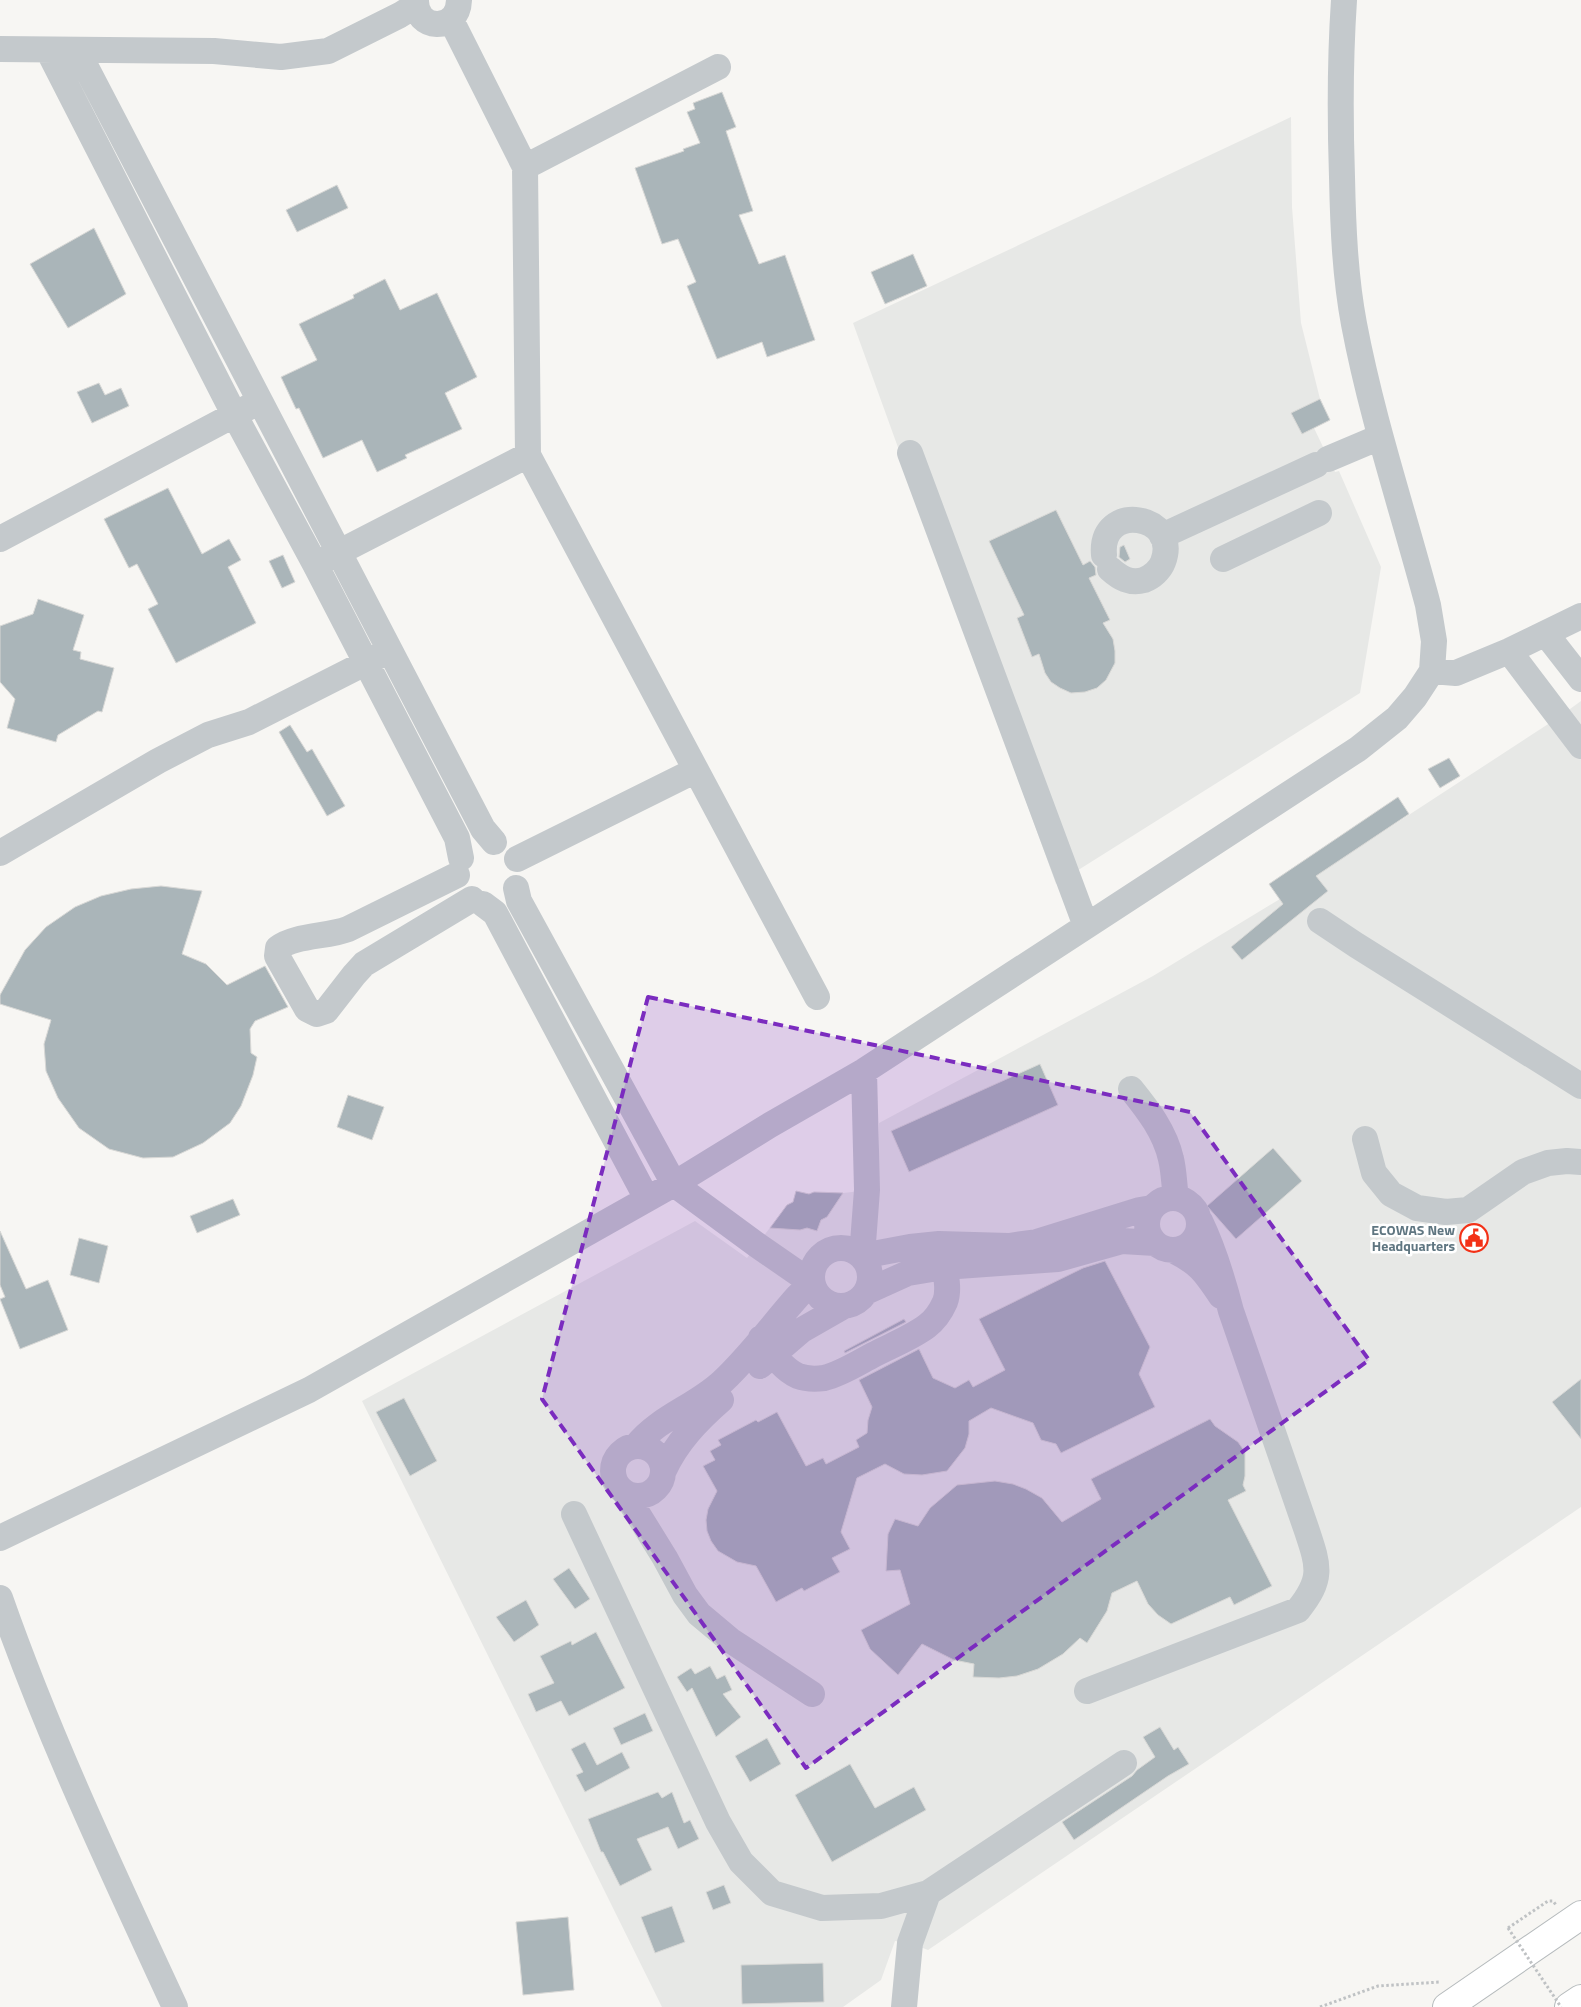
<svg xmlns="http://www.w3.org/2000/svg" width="1581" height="2007" viewBox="0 0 1581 2007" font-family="'Titillium Web',sans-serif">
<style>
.built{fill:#e7e8e6}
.building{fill:#aab5b9;stroke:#d8d8d6}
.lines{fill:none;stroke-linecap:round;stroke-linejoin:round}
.highway-casing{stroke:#b6bbbd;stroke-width:30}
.path{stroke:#bfc2c4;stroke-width:3;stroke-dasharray:2.5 2.5;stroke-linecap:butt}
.minor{stroke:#c4c9cc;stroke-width:26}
.highway{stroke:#fff;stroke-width:28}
.path-bridge{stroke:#bfc2c4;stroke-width:3;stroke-dasharray:2.5 2.5;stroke-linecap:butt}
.marked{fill:#7b2cbf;fill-opacity:0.2;stroke:#7b2cbf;stroke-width:4;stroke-dasharray:10 6;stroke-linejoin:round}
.labels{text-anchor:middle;stroke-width:5;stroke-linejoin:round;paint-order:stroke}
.poi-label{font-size:14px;font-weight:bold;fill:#5f7681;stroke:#fff;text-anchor:end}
</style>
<rect width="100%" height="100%" fill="#f7f6f3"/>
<path class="built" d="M1291,117L1292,207L1301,323L1320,399L1330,420L1314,428L1335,472L1339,471L1381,567L1360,693L1056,884L853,323Z
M1581,701V1507L928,1950L910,1943L895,1941L881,1980L843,2007H662L362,1401L695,1221L747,1258L787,1205L793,1202L796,1191L809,1194L814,1192L843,1193L879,1189V1123L1153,976L1280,899L1559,717Z"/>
<path class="building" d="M722,92L736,127L726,131L753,211L739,215L759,264L785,255L815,340L767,357L762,342L717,359L687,286L696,282L678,239L662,244L635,168L684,151L683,149L700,143L687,112L695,109L693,103Z
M337,185L348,208L297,232L286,210Z
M94,228L126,294L68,328L30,264Z
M913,254L927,286L885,304L871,272Z
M385,279L400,310L437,293L477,377L445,393L462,429L405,455L407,458L377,472L362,440L323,458L299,408L296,409L281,377L317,360L299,324L354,298L353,295Z
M99,383L105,395L121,388L129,406L92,423L77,392Z
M1320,399L1330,420L1302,434L1291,413Z
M168,488L202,554L229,539L241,560L228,567L256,623L176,663L148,609L158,604L137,564L129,568L104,519Z
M1056,510L1083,565L1090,561L1095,567L1096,575L1089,578L1110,620L1103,623L1113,639L1115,651V663L1106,680L1097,688L1085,692L1071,693L1060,688L1051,682L1045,673L1039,654L1032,657L1017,618L1024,615L989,541Z
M1124,545L1130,559L1125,562L1119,557L1120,547Z
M283,555L295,582L282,588L269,561Z
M38,599L84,615L73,650L81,652L80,659L114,668L102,712L98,711L58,735L56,742L7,728L15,699L0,682V626L33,614Z
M290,725L307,752L312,749L345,806L327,816L279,732Z
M1449,758L1460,776L1440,788L1428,769Z
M1398,797L1409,814L1316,876L1328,891L1242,960L1231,947L1283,904L1269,884Z
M161,886L202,891L182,954L206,964L227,985L265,966L288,1007L255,1021L250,1029L251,1053L257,1057L253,1075L241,1106L230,1123L203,1143L173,1157L143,1158L109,1149L79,1128L58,1098L46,1071L44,1044L51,1020L0,1004V995L25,950L46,927L75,907L101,896L131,889Z
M1040,1064L1058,1105L909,1172L891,1131Z
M348,1095L384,1107L372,1140L337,1127Z
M1273,1148L1302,1181L1236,1239L1207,1206Z
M796,1191L809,1194L814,1192L843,1193L827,1217L821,1220L817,1231L807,1228L800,1230L770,1228L787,1205L793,1202Z
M233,1199L240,1215L197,1233L190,1216Z
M0,1231L26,1289L48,1280L68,1330L20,1349L0,1299L5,1297L0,1285Z
M79,1238L108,1246L99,1283L70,1275Z
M1105,1261L1150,1347L1139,1374L1155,1407L1061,1453L1056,1444L1041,1440L1033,1423L991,1408L969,1421V1434L965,1448L947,1471L922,1475L904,1474L885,1464L857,1478L841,1532L850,1549L832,1558L840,1572L804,1591L802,1588L776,1602L756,1566L737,1562L718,1551L711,1541L707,1531L706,1520L708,1509L717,1491L703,1466L715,1460L710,1451L721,1445L718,1440L756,1420L758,1422L777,1412L806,1466L823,1458L826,1464L859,1447L856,1440L867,1433L868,1420L872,1407L859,1380L919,1349L933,1378L955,1388L969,1380L973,1387L1005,1370L979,1319L1083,1268Z
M904,1319L906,1322L845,1353L844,1351Z
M1581,1379V1439L1552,1402Z
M404,1398L437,1461L410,1476L376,1412Z
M1210,1419L1215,1426L1238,1442L1245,1452V1476L1243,1485L1246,1491L1228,1500L1272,1586L1234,1605L1230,1597L1171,1624L1158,1615L1148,1604L1137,1581L1112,1593L1107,1611L1087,1643L1080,1638L1063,1654L1038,1669L1017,1676L999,1678L973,1677L974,1664L954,1660L922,1644L898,1675L870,1649L861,1630L910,1604L900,1570L886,1571L888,1534L895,1519L918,1526L930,1508L957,1485L995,1481L1013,1484L1026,1489L1042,1498L1062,1522L1101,1499L1091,1479Z
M569,1568L590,1599L575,1609L553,1579Z
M526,1600L539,1625L514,1642L496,1617Z
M596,1632L625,1688L569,1716L561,1701L536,1712L528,1694L554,1683L540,1656L571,1641L572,1645Z
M710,1666L717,1679L725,1675L732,1690L723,1694L741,1717L716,1737L692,1688L687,1692L677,1677L691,1668L695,1674Z
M645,1713L653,1731L621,1745L613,1728Z
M1160,1727L1174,1750L1178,1747L1189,1764L1168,1776L1074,1840L1062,1822L1132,1776L1137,1770L1155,1757L1143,1737Z
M767,1738L781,1764L750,1782L735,1756Z
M585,1742L597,1765L622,1752L630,1768L585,1792L576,1775L583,1772L571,1749Z
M850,1764L875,1808L914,1787L926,1810L832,1862L795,1795Z
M658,1792L662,1798L672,1792L684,1823L690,1820L699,1839L678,1849L668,1827L637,1839L652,1870L620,1886L603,1852H601L588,1819Z
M724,1885L731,1903L713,1910L706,1892Z
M672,1906L685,1942L655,1953L641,1917Z
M568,1917L574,1990L523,1995L516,1922Z
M823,1963L824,2002L742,2004L741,1965Z"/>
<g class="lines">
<defs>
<path id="highway" d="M1447,2007L1581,1915
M1569,2007L1581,1999"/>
</defs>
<use href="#highway" class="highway-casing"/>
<path class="path" d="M1508,1928L1548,1901H1553L1556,1905
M1320,2007L1378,1986L1440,1982"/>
<path class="minor" d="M416,0C415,31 458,33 459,0
M451,20L525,167L528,455L817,997
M0,49L214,51L281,57L328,51L400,15L416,5
M48,50L234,414L315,564L457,838L461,858
M77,50L483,829L494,842
M525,167L718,67
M910,453L1086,926
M1328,459L1380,437
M1162,536L1316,465
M0,539L249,407
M1104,555C1099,501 1181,514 1163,562C1160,570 1152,577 1144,580C1130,584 1120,578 1110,569
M1223,559L1319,513
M322,561L528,455
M1546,634L1581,679
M1509,651L1581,746
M1432,671L1456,673L1509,651L1581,616
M0,853L158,761L208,735L249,722L383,654
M517,859L696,770
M457,875L348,929C327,937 295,935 278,948L277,956L307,1009L317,1014L326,1011L354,975L364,964L472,899
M516,888L519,901L674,1184L757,1245L812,1283L798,1296C773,1324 750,1356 722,1382C695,1407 659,1417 636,1446
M483,904L495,913L647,1199
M1320,921L1356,945L1581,1086
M864,1071L867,1190L862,1256L910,1247L939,1244L1009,1246L1037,1242L1140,1210L1152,1208
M1131,1089C1148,1110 1165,1132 1171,1159C1174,1171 1174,1185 1176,1197
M1365,1139L1374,1173L1391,1194L1417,1208L1446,1212L1468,1210L1523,1172L1548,1163L1567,1161L1581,1162
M1147 1224a26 26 0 1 1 52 0a26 26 0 1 1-52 0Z
M812 1277a29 29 0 1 1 58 0a29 29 0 1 1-58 0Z
M1173,1250C1199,1263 1205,1272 1221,1296
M866,1292L908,1273L944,1267L1058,1259L1122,1241L1155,1243
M761,1338C771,1351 782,1369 798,1376C806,1379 816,1379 824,1378C841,1374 858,1363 873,1355C890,1346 911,1338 927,1326C935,1320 941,1311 945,1302C951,1286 943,1265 940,1249
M760,1366L802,1330L844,1306
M613 1471a25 25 0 1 1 50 0a25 25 0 1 1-50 0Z
M664,1470C677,1442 697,1421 721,1400
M627,1495L631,1503L665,1558L685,1595L699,1614L730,1640L812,1694
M574,1514L718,1822L741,1862L772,1893L822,1908L881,1906L928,1893
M0,1538L309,1390L674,1184L770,1125L864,1071L1358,749L1397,718L1415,697L1432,671L1434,641L1428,605C1403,511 1372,419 1354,324C1345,276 1343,226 1342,177C1340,118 1340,59 1344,0
M0,1598C49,1738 113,1873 175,2007
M1087,1691L1298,1610C1323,1579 1319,1567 1307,1531L1231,1311C1223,1280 1214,1250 1200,1221
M904,2007L910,1943L928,1893L1124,1763"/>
<use href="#highway" class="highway"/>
<path class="path-bridge" d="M1508,1928L1561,2007"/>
</g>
<path class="marked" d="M648,997L1190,1112L1369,1360L806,1768L542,1399Z"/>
<defs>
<symbol id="civic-ring" viewBox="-11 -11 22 22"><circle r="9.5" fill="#fff" stroke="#f33117" stroke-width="1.5"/><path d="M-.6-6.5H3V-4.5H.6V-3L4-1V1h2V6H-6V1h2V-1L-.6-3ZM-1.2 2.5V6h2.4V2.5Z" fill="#f33117"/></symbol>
</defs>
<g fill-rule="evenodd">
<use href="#civic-ring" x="1458" y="1222" width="32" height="32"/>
</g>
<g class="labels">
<g class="poi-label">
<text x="1455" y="1235">ECOWAS New<tspan x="1455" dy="16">Headquarters</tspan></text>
</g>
</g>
</svg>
